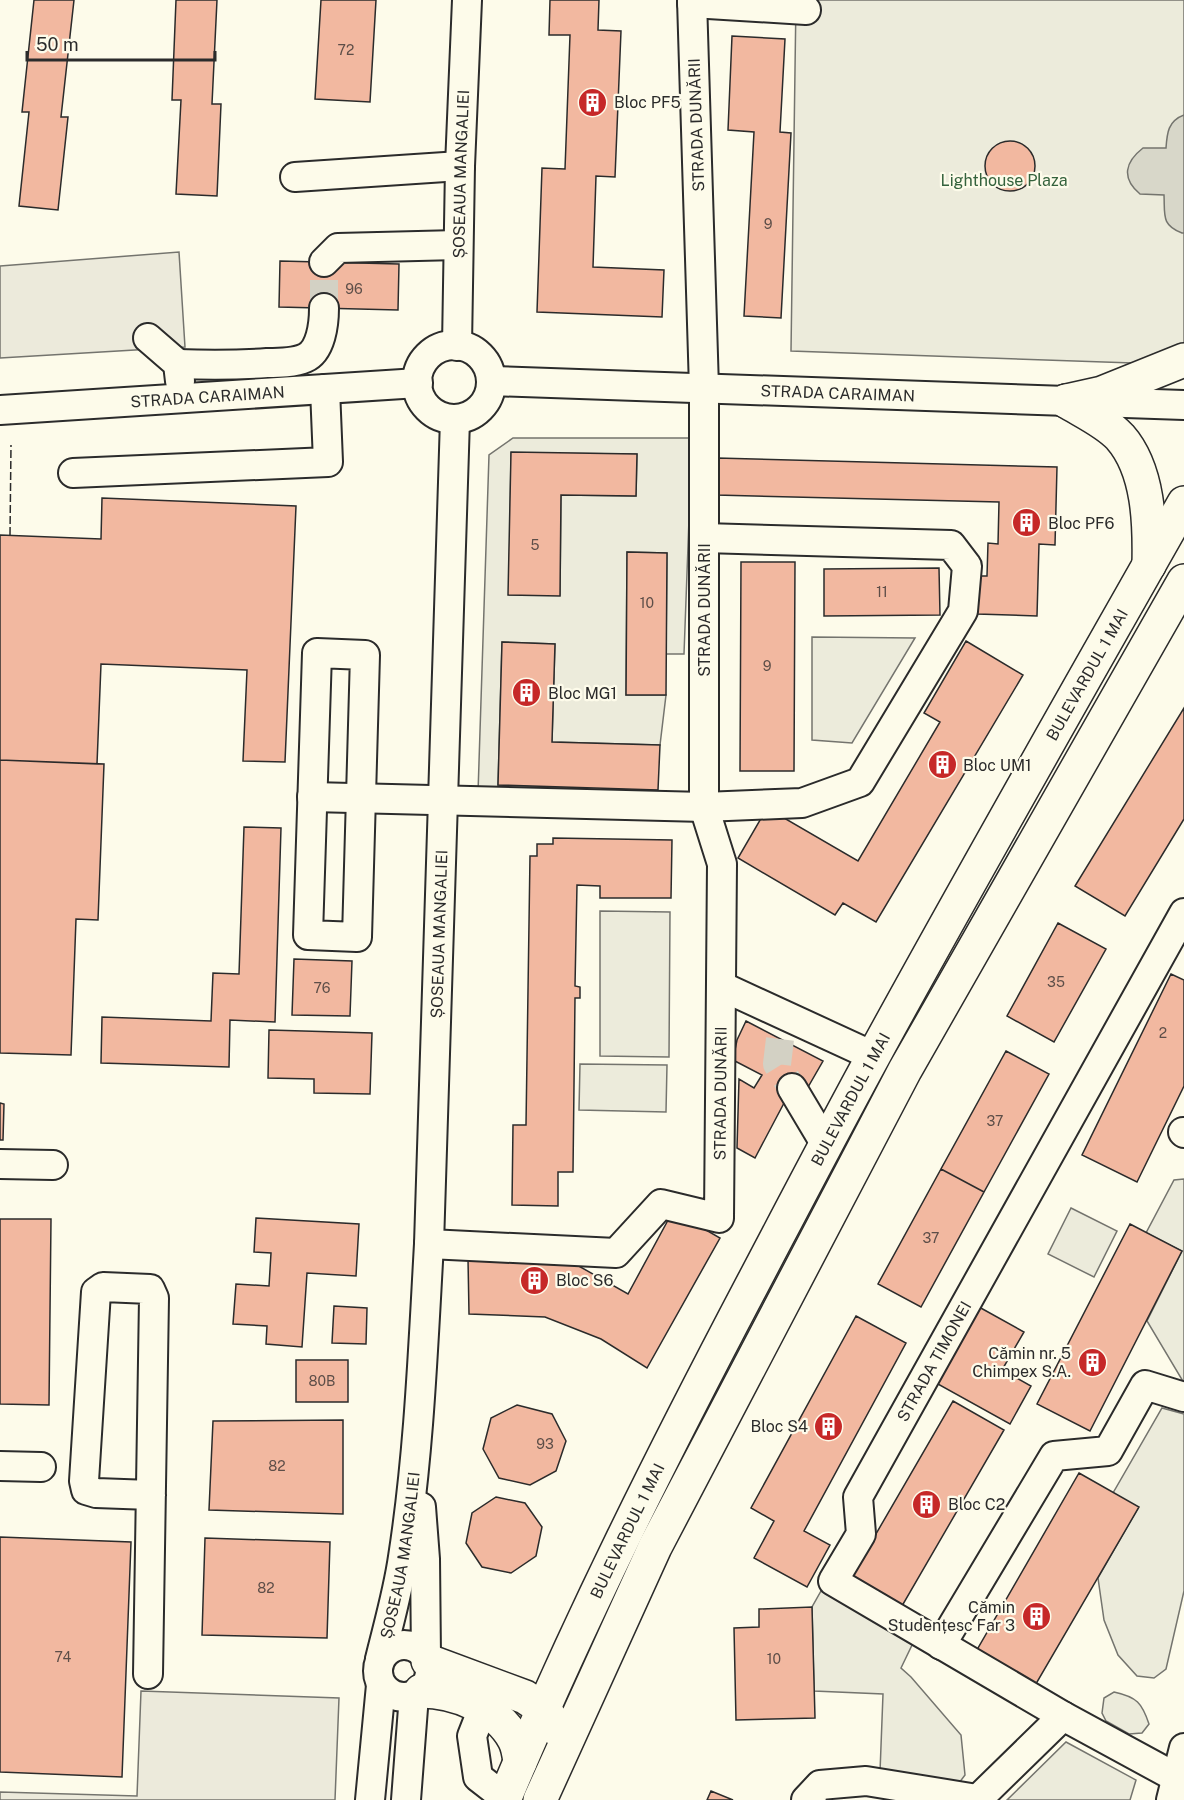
<svg xmlns="http://www.w3.org/2000/svg" width="1184" height="1800" viewBox="0 0 1184 1800" font-family="'Public Sans',sans-serif">
<style>
.green{fill:#ecebdb;stroke:#74746e;stroke-width:1.5;fill-rule:evenodd}
.parking{fill:#eceadb;stroke:#74746e;stroke-width:1.5}
.water{fill:#d8d7c9;stroke:#74746e;stroke-width:1.5}
.building{fill:#f2b8a0;stroke:#2b2b2b;stroke-width:1.5}
.lines{fill:none;stroke-linecap:round;stroke-linejoin:round}
.minor-tunnel{stroke:#d3d1c4;stroke-width:28;stroke-dasharray:28 14;stroke-linecap:butt}
.minor-casing{stroke:#2b2b2b;stroke-width:32}
.major-casing{stroke:#2b2b2b;stroke-width:36}
.minor{stroke:#fdfbea;stroke-width:28}
.major{stroke:#fdfbea;stroke-width:33}
.fence{stroke:#2b2b2b;stroke-width:1.5;stroke-dasharray:8 3;stroke-linecap:butt}
.labels{text-anchor:middle;stroke-width:4.5;stroke-linejoin:round;paint-order:stroke}
.number-label{font-size:14px;fill:#5d4e48}
.poi-label{font-size:16px;fill:#2b2b2b;stroke:#fdfbea;text-anchor:start}
.street-label{font-size:16px;fill:#2b2b2b;stroke:#fdfbea}
.park-label{font-size:16px;fill:#34623c;stroke:#fdfbea}
</style>
<rect width="100%" height="100%" fill="#fdfbea"/>
<path class="green" d="M796,0H1184V352L1133,363L791,351Z
M513,438H692L684,654H666L667,553L627,552L626,695H666L660,745L552,742L555,644L502,642L498,785L578,788L576,798L478,793L489,455ZM511,453L637,454L636,496L561,495L560,595H509Z
M812,637L915,638L852,743L812,740Z
M600,911L670,912L669,1057L600,1056Z
M580,1064L667,1065L666,1112L579,1110Z
M1184,1179V1383L1147,1321L1182,1251L1146,1233L1174,1180Z
M1071,1208L1117,1231L1094,1277L1048,1254Z
M1162,1408L1184,1414V1591L1166,1669L1154,1678L1137,1676L1118,1655L1104,1620L1098,1578L1138,1508L1113,1493Z
M821,1591L913,1643L901,1668L911,1677L961,1735L965,1775L956,1787L880,1772L883,1694L814,1691L812,1607Z
M1114,1692C1137,1697 1142,1703 1149,1724L1142,1733L1129,1734L1106,1721L1102,1713L1104,1698Z
M1066,1742L1136,1780L1130,1800H1007Z"/>
<path class="parking" d="M179,252L185,347L0,358V266Z
M141,1691L339,1698L335,1800H0V1792L137,1796Z"/>
<path class="water" d="M1184,115V233H1182C1161,225 1165,215 1164,195L1140,194C1121,178 1125,162 1143,148H1166C1167,133 1168,121 1184,115Z"/>
<path class="building" d="M34,0H74L61,117H68L58,210L19,206L29,112H22Z
M176,0H217L212,104H221L217,196L176,194L181,100H172Z
M321,0H376L370,102L315,99Z
M550,0H599L598,30L621,31L615,177L596,176L593,267L664,270L662,317L537,312L542,168L565,169L570,35H549Z
M732,36L785,39L780,132L791,133L781,318L744,316L754,132L728,130Z
M985 166a25 25 0 1 1 50 0a25 25 0 1 1-50 0Z
M280,261L399,264L398,310L279,307Z
M511,452L637,454L636,496L561,495L560,596L508,595Z
M717,458L1057,467L1055,545L1039,544L1037,616L977,614L978,576H987L988,543L998,544L999,502L716,495Z
M102,498L296,506L285,762L243,761L247,670L101,664L97,764L0,760V535L101,539Z
M627,552L667,553L666,695H626Z
M741,562H795L794,771H740Z
M939,568L940,615L824,616V569Z
M966,641L1023,675L876,922L843,903L835,915L738,858L767,808L858,861L940,722L924,713Z
M502,642L555,644L552,742L660,745L658,790L498,785Z
M1184,708V819L1125,916L1075,886Z
M0,760L104,764L98,920L76,919L71,1055L0,1053Z
M244,827L281,828L275,1022L230,1020L229,1067L101,1063L102,1017L211,1021L213,973L239,974Z
M553,838L672,840L671,898H600V886L577,885L575,986L580,987V998H575L573,1172H558V1206L512,1205L513,1125H526L530,856H537V844H553Z
M1058,923L1106,949L1054,1042L1007,1016Z
M294,959L352,961L350,1016L292,1015Z
M1171,974L1184,980V1086L1137,1182L1082,1155Z
M746,1021L823,1061L804,1094L792,1088L755,1158L737,1148L739,1079L754,1088L762,1075L733,1060L737,1040Z
M269,1030L372,1033L370,1094L314,1093V1079L268,1078Z
M1006,1051L1049,1074L984,1192L941,1169Z
M0,1103L4,1104L3,1140H0Z
M941,1169L984,1192L921,1307L878,1284Z
M673,1211L720,1238L647,1368L601,1339L545,1317L469,1314L468,1259L577,1265L628,1294Z
M256,1218L359,1224L356,1276L307,1273L302,1347L266,1344L267,1326L233,1324L236,1284L269,1286L271,1253L254,1252Z
M0,1219H51L49,1405L0,1404Z
M1130,1224L1182,1251L1090,1431L1037,1404Z
M334,1306L367,1308L366,1344L332,1343Z
M979,1307L1024,1332L1002,1370L1031,1386L1010,1424L936,1383Z
M856,1316L906,1343L804,1531L830,1545L807,1587L754,1558L774,1521L751,1508Z
M296,1360H348V1402H296Z
M953,1401L1004,1430L902,1606L851,1577Z
M517,1405L552,1414L566,1441L556,1471L530,1485L499,1478L483,1449L491,1418Z
M343,1420V1514L209,1510L213,1421Z
M1079,1473L1139,1507L1033,1689L974,1655Z
M496,1497L525,1503L542,1527L536,1556L511,1573L482,1567L466,1543L472,1513Z
M0,1537L131,1542L122,1777L0,1772Z
M205,1538L330,1542L327,1638L202,1635Z
M812,1607L815,1718L736,1720L734,1628L759,1627V1609Z
M711,1791L733,1800H707Z"/>
<g class="lines">
<path class="minor-tunnel" d="M324,308V262
M780,1039L777,1064L792,1088"/>
<defs>
<g id="minor">
<path d="M692,3L806,10"/>
<path d="M295,177L460,166"/>
<path d="M324,262L338,248L458,245"/>
<path d="M148,338L178,364L180,381"/>
<circle cx="454" cy="382" r="37"/>
<path id="s1" d="M457,346L460,166L467,0"/>
<path d="M178,364C208,365 238,365 267,363C278,363 294,363 305,358C321,351 324,324 324,308"/>
<path id="s2" d="M492,381L1184,405"/>
<path id="s3" d="M0,410L418,383"/>
<path d="M73,473L328,462L325,389"/>
<path d="M317,653L365,655L357,937L308,935Z"/>
<path d="M312,797L704,807L802,803L860,782L963,611L967,566L951,545L704,538"/>
<path d="M721,986L873,1056"/>
<path d="M792,1088L826,1145"/>
<path d="M1183,1132L1184,1133"/>
<path d="M0,1164L53,1165"/>
<path id="s4" d="M429,1244L616,1253L661,1204L719,1218L722,864L704,807V388L692,0"/>
<path d="M0,1466L41,1467"/>
<path d="M421,1507L425,1559L426,1657"/>
<circle cx="404" cy="1671" r="26"/>
<path d="M941,1645L1054,1456L1108,1451L1145,1385L1184,1397"/>
<path id="s5" d="M380,1659C388,1626 398,1592 403,1557C419,1454 423,1349 429,1244L455,419"/>
<path d="M148,1674L154,1298L150,1289L103,1287L96,1292L84,1481L86,1490L96,1493L151,1495"/>
<path d="M483,1708L472,1736L478,1777L505,1798"/>
<path id="s6" d="M1063,1716L833,1581L861,1534L858,1497L1184,913"/>
<path d="M370,1800L381,1685"/>
<path d="M406,1800L414,1695"/>
<path d="M806,1800L820,1785L866,1781L977,1799"/>
<path d="M977,1800L1063,1716L1177,1778"/>
<path d="M1171,1800L1184,1748"/>
</g>
<g id="major">
<path d="M1066,401C1084,412 1106,422 1120,437C1149,470 1150,524 1149,565"/>
<path d="M1066,401L1102,393L1184,360"/>
<path d="M428,1661L525,1697L543,1709L551,1719L555,1728"/>
<path d="M421,1691C455,1691 497,1708 514,1739C518,1746 519,1754 520,1762"/>
<path id="s7" d="M504,1800C578,1623 664,1452 753,1283C793,1207 833,1130 874,1055C975,870 1080,687 1184,503"/>
<path d="M540,1800L655,1547L905,1070L1184,581"/>
</g>
</defs>
<use href="#minor" class="minor-casing"/>
<use href="#major" class="major-casing"/>
<use href="#minor" class="minor"/>
<use href="#major" class="major"/>
<path class="fence" d="M10,535L11,445"/>
</g>
<defs>
<symbol id="building-disc" viewBox="-11 -11 22 22"><circle r="9.5" fill="#c62828" stroke="#fdfbea"/><path d="M-4-6H4V6H1V3H-1V6H-4ZM-2.5-4.3h1.7v1.8h-1.7ZM.8-4.3h1.7v1.8H.8ZM-2.5-1h1.7V.8h-1.7ZM.8-1h1.7V.8H.8Z" fill="#fff"/></symbol>
</defs>
<g fill-rule="evenodd">
<use href="#building-disc" x="576" y="86" width="33" height="33"/>
<use href="#building-disc" x="1010" y="506" width="33" height="33"/>
<use href="#building-disc" x="510" y="676" width="33" height="33"/>
<use href="#building-disc" x="926" y="748" width="33" height="33"/>
<use href="#building-disc" x="518" y="1264" width="33" height="33"/>
<use href="#building-disc" x="1076" y="1346" width="33" height="33"/>
<use href="#building-disc" x="812" y="1410" width="33" height="33"/>
<use href="#building-disc" x="910" y="1488" width="33" height="33"/>
<use href="#building-disc" x="1020" y="1600" width="33" height="33"/>
</g>
<g class="labels">
<g class="number-label">
<text x="346" y="55">72</text>
<text x="768" y="229">9</text>
<text x="354" y="294">96</text>
<text x="535" y="550">5</text>
<text x="882" y="597">11</text>
<text x="647" y="608">10</text>
<text x="767" y="671">9</text>
<text x="1056" y="987">35</text>
<text x="322" y="993">76</text>
<text x="1163" y="1038">2</text>
<text x="995" y="1126">37</text>
<text x="931" y="1243">37</text>
<text x="322" y="1386">80B</text>
<text x="545" y="1449">93</text>
<text x="277" y="1471">82</text>
<text x="266" y="1593">82</text>
<text x="63" y="1662">74</text>
<text x="774" y="1664">10</text>
</g>
<g class="poi-label">
<text x="614" y="108">Bloc PF5</text>
<text x="1048" y="529">Bloc PF6</text>
<text x="548" y="699">Bloc MG1</text>
<text x="963" y="771">Bloc UM1</text>
<text x="556" y="1286">Bloc S6</text>
<text x="1071" y="1359" text-anchor="end">Cămin nr. 5<tspan x="1071" dy="18">Chimpex S.A.</tspan></text>
<text x="808" y="1432" text-anchor="end">Bloc S4</text>
<text x="948" y="1510">Bloc C2</text>
<text x="1015" y="1613" text-anchor="end">Cămin<tspan x="1015" dy="18">Studențesc Far 3</tspan></text>
</g>
<g class="street-label">
<text transform="translate(696 125) rotate(-92)" y="6">STRADA DUNĂRII</text>
<text dy="6" stroke="none"><textPath href="#s1" startOffset="172">ȘOSEAUA MANGALIEI</textPath></text>
<text dy="6" stroke="none"><textPath href="#s2" startOffset="346">STRADA CARAIMAN</textPath></text>
<text dy="6" stroke="none"><textPath href="#s3" startOffset="208">STRADA CARAIMAN</textPath></text>
<text transform="translate(704 610) rotate(-90)" y="6">STRADA DUNĂRII</text>
<text dy="6" stroke="none"><textPath href="#s7" startOffset="1268">BULEVARDUL 1 MAI</textPath></text>
<text dy="6" stroke="none"><textPath href="#s5" startOffset="729">ȘOSEAUA MANGALIEI</textPath></text>
<text dy="6" stroke="none"><textPath href="#s4" startOffset="438">STRADA DUNĂRII</textPath></text>
<text dy="6" stroke="none"><textPath href="#s7" startOffset="782">BULEVARDUL 1 MAI</textPath></text>
<text dy="6" stroke="none"><textPath href="#s6" startOffset="514">STRADA TIMONEI</textPath></text>
<text dy="6" stroke="none"><textPath href="#s7" startOffset="296">BULEVARDUL 1 MAI</textPath></text>
<text dy="6" stroke="none"><textPath href="#s5" startOffset="106">ȘOSEAUA MANGALIEI</textPath></text>
</g>
<g class="park-label">
<text x="1004" y="186">Lighthouse Plaza</text>
</g>
</g>
<path d="M27 51v9h188v-9" fill="none" stroke="#2b2b2b" stroke-width="3"/>
<text x="36" y="51" font-size="18" fill="#2b2b2b" stroke="#fdfbea" stroke-width="4.5" paint-order="stroke">50 m</text>
</svg>
